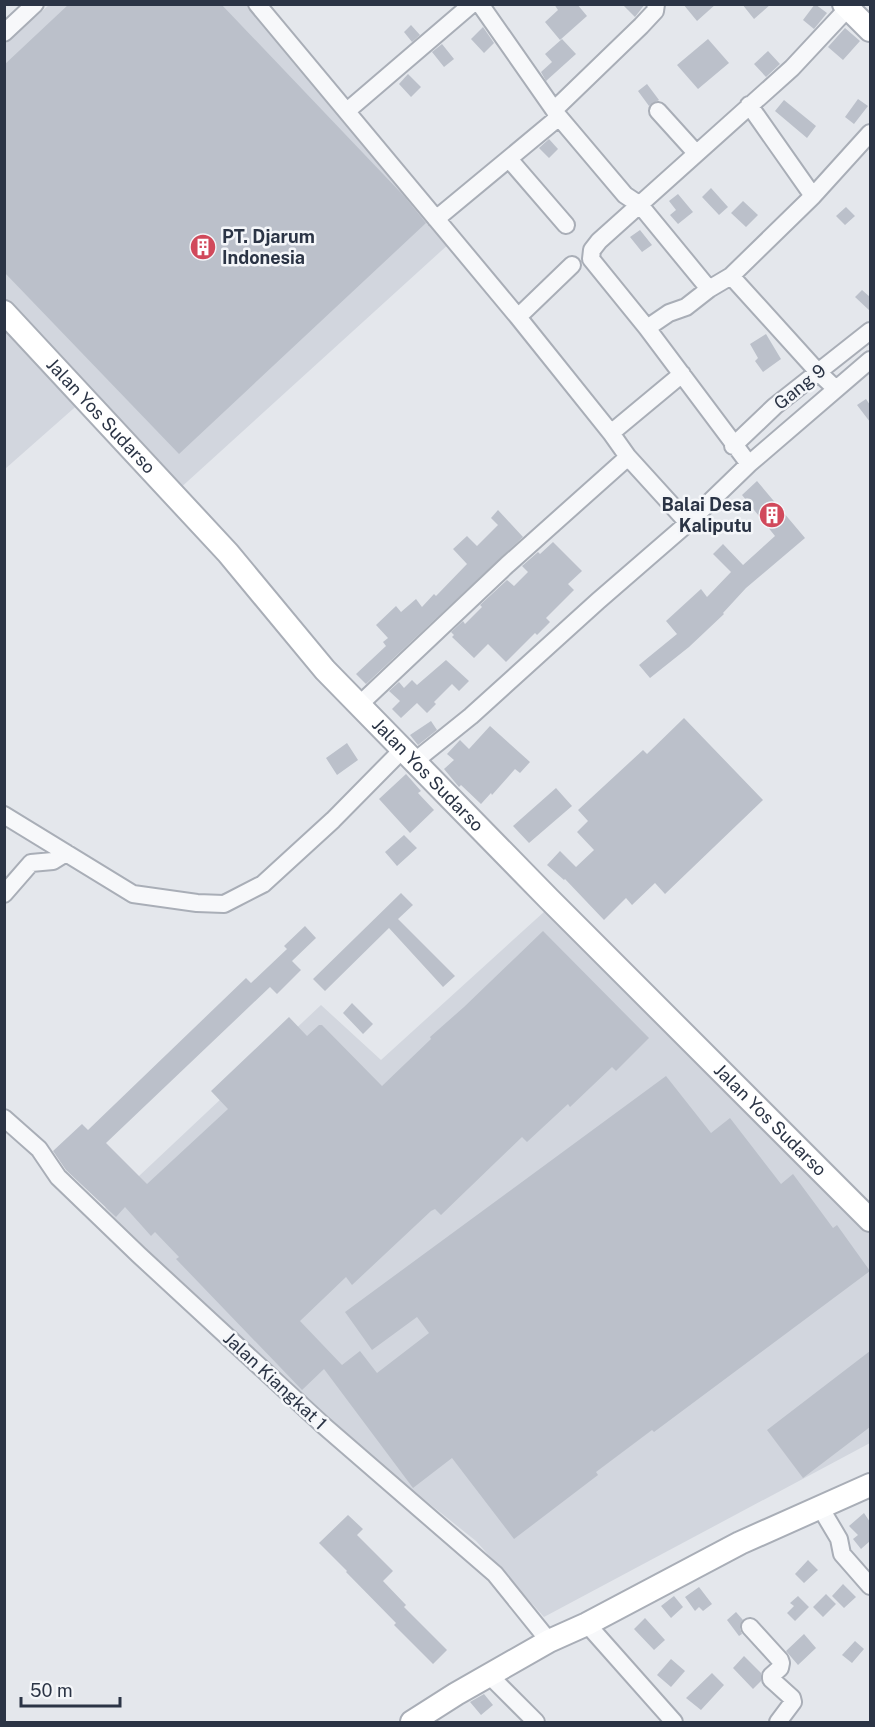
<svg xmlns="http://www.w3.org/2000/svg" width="875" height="1727" viewBox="0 0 875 1727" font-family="'Public Sans',sans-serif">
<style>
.built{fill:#d2d6de}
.building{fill:#bbc0ca}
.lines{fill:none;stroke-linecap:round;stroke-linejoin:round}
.street-casing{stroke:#a9aeb7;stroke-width:20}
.secondary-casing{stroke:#a9aeb7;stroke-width:26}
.street{stroke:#f7f8fa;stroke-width:16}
.secondary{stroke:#fff;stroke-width:22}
.labels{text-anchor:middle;stroke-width:5;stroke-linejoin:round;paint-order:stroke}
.poi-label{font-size:18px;font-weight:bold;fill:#2b3445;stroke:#f4f6f9;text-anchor:start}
.street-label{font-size:18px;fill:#2b3445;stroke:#f4f6f9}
</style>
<rect width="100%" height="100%" fill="#e4e7ec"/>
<path class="built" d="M49,5H250L451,242L177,491L90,394L5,469L4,45Z
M545,911L650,1006L870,1233V1443L544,1617L476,1541L311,1409L105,1208L321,1005L381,1060Z"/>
<path class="building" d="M69,4H221L404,196L426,223L179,454L4,272V65Z
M554,4H577L587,16L560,40L545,22L558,10Z
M622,4H645L635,17Z
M683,4H716L697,21Z
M742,4H771L754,19Z
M815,4L827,13L814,29L803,20Z
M411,25L420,35L412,42L404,32Z
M483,27L494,43L484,53L471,39Z
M845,28L860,41L843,60L828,47Z
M562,39L576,54L546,81L541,72L552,62L545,54Z
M708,39L729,63L698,89L677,65Z
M442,44L454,59L444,67L432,52Z
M768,51L780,64L766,77L754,64Z
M408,74L421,87L411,97L399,84Z
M647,84L659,100L649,106L638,91Z
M858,99L868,106L854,124L845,117Z
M784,100L816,126L807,138L775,111Z
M549,139L558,149L549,158L539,148Z
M711,188L728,207L719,215L702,197Z
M678,194L693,212L678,224L670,215L676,210L669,201Z
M743,201L758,215L746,227L731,213Z
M846,207L855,216L845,225L836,216Z
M640,230L652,245L642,252L630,237Z
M862,290L870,297V311L855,297Z
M766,334L781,359L763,372L755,361L758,358L750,344Z
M866,399L870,405V422L857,405Z
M757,481L805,538L746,588L723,613L724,614L689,647L650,678L639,665L677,634L666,621L701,589L707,597L731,572L713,554L723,544L743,565L775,536L742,495Z
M498,510L523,537L366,684L356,674L386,646L383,642L388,638L376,625L396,606L401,612L416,599L422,607L434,594L436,596L467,564L453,549L467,536L477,546L498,525L491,518Z
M553,542L582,571L568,584L574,590L546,618L550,622L537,635L535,633L506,662L488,644L474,658L452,637L454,635L451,632L463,621L465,624L482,607L480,605L507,580L514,586L528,572L522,566L538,552L540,554Z
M446,660L469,681L459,691L452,684L434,702L436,704L427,713L417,703L401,718L392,709L400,701L389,691L399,682L404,688L412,680L417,685Z
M684,718L763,800L665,894L655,883L632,905L626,898L604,920L565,879L564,880L547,865L560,851L576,867L594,850L577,832L588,821L578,810L643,750L647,754Z
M431,721L437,730L418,745L410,735Z
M490,726L530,762L520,773L515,769L492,795L491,793L481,804L461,785L459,787L444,769L454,760L447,754L460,740L469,749Z
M347,743L358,760L337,775L326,758Z
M406,774L421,791L418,793L434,810L410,833L379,799Z
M556,788L572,806L529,843L513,826Z
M404,835L417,848L397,866L385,852Z
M401,893L413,905L398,919L455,976L443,987L389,928L325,991L313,979Z
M305,926L316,938L292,961L301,970L277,994L270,987L106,1143L147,1184L228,1109L211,1091L289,1017L307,1036L319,1025H322L382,1086L431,1039L430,1037L464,1007L543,931L649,1038L616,1071L612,1067L570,1107L568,1104L527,1142L522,1137L441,1215L435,1209L431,1211L352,1285L346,1277L300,1321L342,1365L360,1351L377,1373L429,1333L417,1317L372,1350L345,1312L666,1076L711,1133L730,1118L781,1184L793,1174L833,1228L837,1225L870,1271L654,1432L652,1430L596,1472L598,1475L514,1539L452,1458L413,1488L324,1369L302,1390L176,1259L179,1257L155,1232L151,1236L125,1207L116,1217L66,1170L53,1151L82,1124L88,1130L246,978L251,983L287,949L284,946Z
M352,1003L373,1024L363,1034L343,1013Z
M870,1351V1427L803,1478L767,1430Z
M864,1513L870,1522V1541L861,1549L853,1539L858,1535L849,1526Z
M348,1515L363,1529L357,1535L393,1571L383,1581L406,1605L404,1607L447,1650L433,1664L394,1625L396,1623L346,1572L347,1571L319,1543Z
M808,1560L818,1570L804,1583L795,1574Z
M843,1584L856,1597L844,1608L832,1596Z
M699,1587L712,1604L703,1611L699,1607L695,1611L685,1597Z
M826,1594L836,1604L823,1617L813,1607Z
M674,1596L683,1607L671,1618L661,1606Z
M798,1596L809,1607L795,1621L787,1613L794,1606L790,1603Z
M736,1612L743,1620L740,1629L742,1634L739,1636L727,1620Z
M645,1618L665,1640L654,1650L634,1629Z
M804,1634L816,1648L798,1665L786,1651Z
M855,1641L864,1649L852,1663L842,1655Z
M744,1656L761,1673V1681L753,1689L733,1668Z
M671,1659L685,1671L671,1687L657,1675Z
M712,1673L724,1685L701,1710L686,1698Z
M484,1694L493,1705L481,1715L470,1702Z"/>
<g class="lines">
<defs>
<path id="street" d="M257,4L518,317L611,433L628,457L688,523
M480,4L559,117L625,195L640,205L709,289
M4,33L35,4
M749,105L813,196
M554,110L641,26L655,11L656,4
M347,111L472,4
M658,111L696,153
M509,159L566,225
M436,219L559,117
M731,276L818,372L836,389
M518,317L572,265
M647,328L669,313L686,307L709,289L731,276L813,196L870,133
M611,433L682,374
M733,446L775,406L870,331
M749,464L647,328L591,259L592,250L599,241L792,68L848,8
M359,705L507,565L628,457
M415,761L471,716L598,601L688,523L749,464L870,360
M4,815L133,894L197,903L224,904L263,884L333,820L403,749
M4,894L31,863L53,861L66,853
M4,1118L39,1149L58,1177L139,1255L323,1425L495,1574L549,1641
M820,1507L839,1539L842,1554L870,1586
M587,1624L674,1722
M750,1627L780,1660L781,1663L780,1668L771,1676V1679L792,1698L793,1702L778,1722
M489,1675L536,1722"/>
<g id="secondary">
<path d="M844,4L870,30"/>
<path id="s1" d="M4,312L228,553L325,670L549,899L870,1220"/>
<path d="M412,1722L456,1694L549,1641L587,1624L740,1543L870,1485"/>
</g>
</defs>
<use href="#street" class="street-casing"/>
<use href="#secondary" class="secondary-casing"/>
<use href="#street" class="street"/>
<use href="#secondary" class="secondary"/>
</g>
<defs>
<symbol id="building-disc" viewBox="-11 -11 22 22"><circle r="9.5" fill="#d1495b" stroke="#f4f6f9"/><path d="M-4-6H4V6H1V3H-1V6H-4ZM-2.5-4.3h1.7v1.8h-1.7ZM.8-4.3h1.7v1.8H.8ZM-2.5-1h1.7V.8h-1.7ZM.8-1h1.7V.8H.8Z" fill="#fff"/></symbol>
</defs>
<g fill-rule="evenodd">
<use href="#building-disc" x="188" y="232" width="30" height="30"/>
<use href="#building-disc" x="757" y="500" width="30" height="30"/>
</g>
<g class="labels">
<g class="poi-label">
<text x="222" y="243">PT. Djarum<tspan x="222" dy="21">Indonesia</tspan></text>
<text x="752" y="511" text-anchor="end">Balai Desa<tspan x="752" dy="21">Kaliputu</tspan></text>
</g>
<g class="street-label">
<text transform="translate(800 387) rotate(-39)" y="6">Gang 9</text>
<text dy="6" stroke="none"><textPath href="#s1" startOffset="142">Jalan Yos Sudarso</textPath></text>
<text dy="6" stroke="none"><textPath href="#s1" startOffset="628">Jalan Yos Sudarso</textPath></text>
<text dy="6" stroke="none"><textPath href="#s1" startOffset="1114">Jalan Yos Sudarso</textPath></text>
<text transform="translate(275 1381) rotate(43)" y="6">Jalan Kiangkat 1</text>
</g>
</g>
<rect width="875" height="1727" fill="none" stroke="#2b3445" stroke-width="12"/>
<path d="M21 1697v9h99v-9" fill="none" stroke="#2b3445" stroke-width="3"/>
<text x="30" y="1697" font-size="18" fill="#2b3445" stroke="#f4f6f9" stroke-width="4.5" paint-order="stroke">50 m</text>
</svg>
